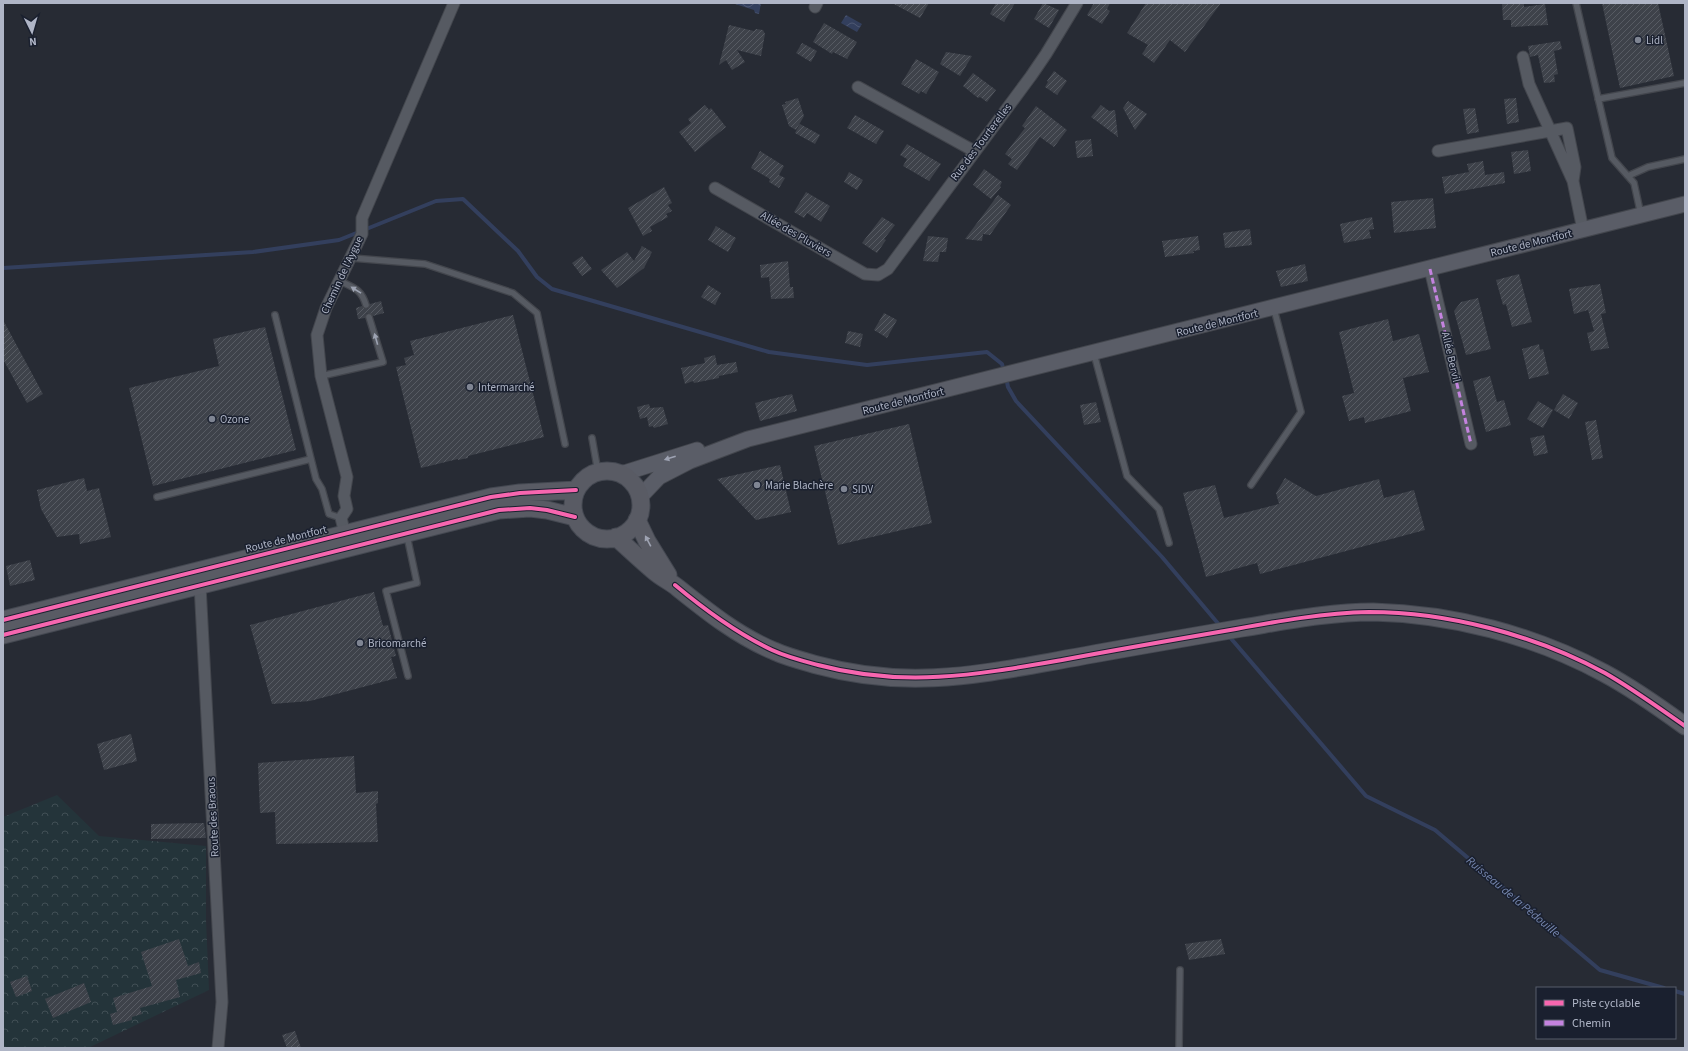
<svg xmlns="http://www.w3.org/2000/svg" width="1688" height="1051" font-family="'Source Sans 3',sans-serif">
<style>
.park{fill:url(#park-crowns)}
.water{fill:url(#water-waves)}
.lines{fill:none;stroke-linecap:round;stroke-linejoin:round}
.stream{stroke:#333f5d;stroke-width:4}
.building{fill:url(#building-hatch)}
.service-casing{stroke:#43464d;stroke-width:8}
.minor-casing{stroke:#43464d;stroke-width:13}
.secondary-casing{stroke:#43464d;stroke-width:17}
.primary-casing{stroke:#444851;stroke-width:19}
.service{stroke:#565a62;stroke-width:5.5}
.minor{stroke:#565a62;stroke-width:11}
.secondary{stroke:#5a5d67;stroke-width:15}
.primary{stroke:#595b64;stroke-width:17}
.quiet{stroke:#c483df;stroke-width:3;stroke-dasharray:6 3;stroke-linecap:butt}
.cycleway-casing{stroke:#1a202f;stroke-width:6}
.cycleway{stroke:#f766af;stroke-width:4}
.oneway{fill:#9da3b2}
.oneway2{fill:#9ea3b3}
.oneway3{fill:#9ea3b2}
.poi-dot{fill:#7f8593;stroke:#1a202f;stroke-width:1.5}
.labels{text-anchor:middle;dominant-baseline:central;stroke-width:3;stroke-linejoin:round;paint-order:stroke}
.poi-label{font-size:11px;fill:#afb5c6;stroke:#1a202f;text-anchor:start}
.street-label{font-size:11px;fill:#afb5c6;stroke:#1a202f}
.water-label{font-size:12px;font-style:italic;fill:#7687af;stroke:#1a202f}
</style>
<defs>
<pattern id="park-crowns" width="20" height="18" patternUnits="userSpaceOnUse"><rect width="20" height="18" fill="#24343a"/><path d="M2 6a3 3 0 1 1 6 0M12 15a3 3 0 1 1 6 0" fill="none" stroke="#414f55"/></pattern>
<pattern id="water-waves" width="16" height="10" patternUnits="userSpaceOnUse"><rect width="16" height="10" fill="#333f5d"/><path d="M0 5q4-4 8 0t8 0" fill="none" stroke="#4e5873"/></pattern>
<pattern id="building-hatch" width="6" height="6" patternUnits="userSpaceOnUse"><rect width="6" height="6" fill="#3e424a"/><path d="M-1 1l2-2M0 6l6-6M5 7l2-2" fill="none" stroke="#575b63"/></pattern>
</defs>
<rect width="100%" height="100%" fill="#272b34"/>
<path class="park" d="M57 795 99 836 206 846V920L209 990 88 1048H3V817Z"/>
<path class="water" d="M735 3H761L759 14 755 13 754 10 735 4Z
M846 15 862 24 857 32 841 23Z"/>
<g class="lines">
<path class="stream" d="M3 268 253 252 339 240 436 201 463 199 518 251 537 277 552 289 769 352 867 365 987 352 1002 364 1004 371
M1006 377 1008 387 1016 401 1162 557 1221 627
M1228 635 1366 796 1435 830 1600 970 1664 988
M1675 991 1685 994"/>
</g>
<path class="building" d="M892 3H929L920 18Z
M996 3H1015L1004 22 990 14Z
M1043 3 1059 10 1049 28 1034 19Z
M1094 3H1110L1107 9 1110 11 1102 24 1087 15Z
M1146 3H1221L1185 52 1170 40 1154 63 1142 54 1148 45 1127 33Z
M1502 3H1524V7L1545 4 1548 25 1511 27V20H1503Z
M1602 3H1658L1674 76 1620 88Z
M824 23 857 42 847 59 833 52 832 54 813 42Z
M729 25 754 31 756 29 763 30 765 34 761 56 737 50 745 62 732 70 726 60 719 65Z
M1560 41 1562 49 1554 51 1558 74 1554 75 1555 82 1544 83 1538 55 1530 57 1528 46Z
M802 43 817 51 811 62 796 53Z
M946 52 972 56 960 76 940 64Z
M916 59 939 72 926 94 921 91 919 94 901 84Z
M1054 71 1067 81 1057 95 1045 87 1048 82 1047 81Z
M973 73 996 90 987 102 980 97 978 98 963 86Z
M798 98 804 116 796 130 789 126 782 105 786 104 785 102Z
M1516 98 1519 122 1507 124 1504 99Z
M1128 101 1147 114 1135 130 1123 108Z
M705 105 709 110 711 108 726 127 695 152 679 132 691 123 688 119Z
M1101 105 1109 111 1115 110 1118 137 1091 117Z
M1036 106 1067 130 1054 147 1040 137 1017 170 1008 164 1012 159 1005 154 1025 128 1022 126Z
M1475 108 1479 132 1467 134 1463 109Z
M855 115 884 131 876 144 847 128Z
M800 124 820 135 815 144 795 133Z
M1091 139 1093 156 1077 158 1075 141Z
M907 144 941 164 929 181 903 166 907 159 900 155Z
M1528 150 1531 171 1514 174 1511 152Z
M760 151 784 166 779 175 785 178 779 188 769 182 770 179 751 168Z
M1483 161 1485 175 1504 172 1505 183 1445 194 1442 177 1469 172 1467 164Z
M984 169 1002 182 1000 186 1001 187 991 199 973 185Z
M849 172 863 180 857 190 844 182Z
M664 187 672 203 668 205 672 211 666 214 668 217 650 227 652 231 643 236 628 208Z
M806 192 830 206 821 222 807 213 804 218 794 212Z
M998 195 1011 205 990 235 983 234 982 241 965 239Z
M1433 198 1436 228 1394 233 1391 202Z
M882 217 895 225 884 239 886 240 877 253 862 243Z
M1372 217 1374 229 1369 230 1371 238 1344 243 1340 224Z
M716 226 736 238 728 252 708 240Z
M1250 229 1252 245 1225 248 1223 233Z
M928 236 948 238 946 252H940L938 262 923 261Z
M1198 236 1200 250 1193 251 1194 253 1165 257 1162 241Z
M642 246 652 252 644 268 617 288 601 270 627 252 634 261Z
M582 256 592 269 582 276 572 263Z
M788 261 790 287H793L794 298 771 299 769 277 761 278 760 265Z
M1305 264 1308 281 1281 287 1276 271Z
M1519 274 1532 322 1512 327 1506 304 1503 305 1496 280Z
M1600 284 1606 313 1601 314 1609 348 1591 351 1587 333 1594 331 1588 310 1574 314 1569 289Z
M708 285 721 293 715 305 701 297Z
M1478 298 1491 349 1466 355 1454 311 1461 302Z
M381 301 384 313 373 316 368 313 366 314 365 318 358 319 356 308 362 306 364 308 367 309 369 307 370 304Z
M884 313 897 320 887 338 874 330Z
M513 315 544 437 468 456V458L458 460V459L421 468 396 367 406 365 404 358 414 355 410 341Z
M1388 319 1393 341 1419 334 1429 372 1403 378 1411 411 1365 423 1364 417 1349 421 1342 396 1354 393 1339 332Z
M3 320 43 394 27 403 3 359Z
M265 327 296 450 153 486 129 388 219 366 213 339Z
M848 331 863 334 860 347 845 343Z
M1539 344 1540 350 1543 349 1549 374 1529 379 1522 349Z
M715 355 717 365 736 362 738 372 719 376V378L694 383 693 381 685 384 681 368 705 363 704 358Z
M1490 376 1497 402 1504 400 1511 425 1486 432 1473 381Z
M792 394 797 411 760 421 755 403Z
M1563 394 1578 403 1569 419 1554 410Z
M1538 401 1553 410 1543 428 1527 419Z
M1096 402 1101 422 1084 425 1080 405Z
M649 404 650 408 663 407 668 424 654 428 653 426 649 427 647 417 640 419 637 407Z
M1596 420 1603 458 1592 460 1585 422Z
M909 424 932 523 838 545 814 446Z
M1544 435 1548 453 1534 456 1530 438Z
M780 465 791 512 756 520 717 479Z
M84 478 87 491 99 488 111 537 80 544 79 534 57 537 41 509 37 490Z
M1285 478 1316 496 1379 479 1384 498 1414 490 1425 530 1260 574 1257 563 1206 577 1183 493 1215 485 1224 518 1279 504 1276 493Z
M30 560 35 580 10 586 6 566Z
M374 592 383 626 388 625 396 656 391 657 397 678 310 701 272 704 250 625Z
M131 734 137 761 104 770 97 744Z
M354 756 356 793 378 791V803L376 804 378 842 276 844 275 812 260 813 258 763Z
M204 823 206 838 151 839V824Z
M179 939 188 966 199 962 201 973 176 980 180 997 140 1008 142 1014 132 1017V1020L113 1025 110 1014 117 1012 113 998 152 986 141 952Z
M1221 939 1225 954 1189 960 1185 944Z
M27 976 32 991 16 997 10 982Z
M84 983 91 1002 53 1018 45 999Z
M295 1031 301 1048H287L282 1035Z"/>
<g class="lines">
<defs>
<path id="service" d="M1576 3 1612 158 1634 183 1641 215
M1598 99 1685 83
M1628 176 1648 167 1685 159
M352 258 425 264 513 293 537 313 565 444
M340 281C354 288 361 289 366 305
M275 315 316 479 322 489 329 514 341 518
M1094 354 1127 476 1159 509 1169 543
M321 376 383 362 369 317
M592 438 598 472
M1251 485 1301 412 1274 309
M157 497 311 459
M407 536 417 583 386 591 408 676
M1179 1048 1180 970"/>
<path id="minor" d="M815 7 817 3
M1523 57 1529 84 1573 181 1583 230
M858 87 974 151
M1438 151 1567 128 1575 167 1573 181
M715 188 865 274 878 275 888 269 1031 76 1046 54 1077 3
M1430 269 1471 444
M345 534 341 518 347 509 344 496 347 477 321 376 317 335 326 308 362 234V218L454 3
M200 585 222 1002 218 1048"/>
<path id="secondary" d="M621 474 697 450
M640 497 659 477 690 461 748 439 1685 204"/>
<path id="primary" d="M573 505a34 34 0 1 1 68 0a34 34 0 1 1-68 0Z
M637 520 647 541 668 575
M616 537C629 549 642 561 655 572 662 578 671 582 678 588 708 612 738 636 774 651 787 657 803 661 817 665 901 688 967 677 1050 662 1114 650 1178 639 1242 628 1285 621 1329 612 1373 612 1453 614 1533 635 1604 673 1632 688 1659 707 1685 726
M3 620 491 497 520 493 576 490
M3 635 499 510 530 508 547 510 575 517"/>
</defs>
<use href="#service" class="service-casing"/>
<use href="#minor" class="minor-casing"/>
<use href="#secondary" class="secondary-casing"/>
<use href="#primary" class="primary-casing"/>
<use href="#service" class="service"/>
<use href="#minor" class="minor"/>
<use href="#secondary" class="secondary"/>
<use href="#primary" class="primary"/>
<path class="quiet" d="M1430 269 1471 444"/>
<defs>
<path id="cycleway" d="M675 585C705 610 736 633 772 650 787 657 803 661 818 665 904 688 976 675 1062 660 1120 649 1178 639 1236 629 1279 621 1324 613 1369 612 1448 612 1535 635 1605 673 1633 689 1659 708 1685 726
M3 620 491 497 520 493 576 490
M3 635 499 510 530 508 547 510 575 517"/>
</defs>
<use href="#cycleway" class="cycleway-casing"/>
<use href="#cycleway" class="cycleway"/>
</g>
<defs><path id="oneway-solid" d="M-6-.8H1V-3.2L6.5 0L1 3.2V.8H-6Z"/></defs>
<g class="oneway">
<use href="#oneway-solid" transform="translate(356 290) rotate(-148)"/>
<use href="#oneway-solid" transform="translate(376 339) rotate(-106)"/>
</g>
<use class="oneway2" href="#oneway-solid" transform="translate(670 458) rotate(162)"/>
<use class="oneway3" href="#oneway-solid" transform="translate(648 541) rotate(-118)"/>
<g class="poi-dot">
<circle cx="1638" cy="40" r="4"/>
<circle cx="470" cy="387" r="4"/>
<circle cx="212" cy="419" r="4"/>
<circle cx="757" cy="485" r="4"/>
<circle cx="844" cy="489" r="4"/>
<circle cx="360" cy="643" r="4"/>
</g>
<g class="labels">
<g class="poi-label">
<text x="1646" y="40">Lidl</text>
<text x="478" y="387">Intermarché</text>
<text x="220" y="419">Ozone</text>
<text x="765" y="485">Marie Blachère</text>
<text x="852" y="489">SIDV</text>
<text x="368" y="643">Bricomarché</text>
</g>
<g class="street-label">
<text transform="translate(981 142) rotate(-53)">Rue des Tourterelles</text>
<text transform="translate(796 234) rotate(30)">Allée des Pluviers</text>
<text transform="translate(1531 243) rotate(-14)">Route de Montfort</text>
<text transform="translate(342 275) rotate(-65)">Chemin de l'Aygue</text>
<text transform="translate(1217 323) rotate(-14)">Route de Montfort</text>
<text transform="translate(1451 357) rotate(77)">Allée Bervil</text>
<text transform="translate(903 401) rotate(-14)">Route de Montfort</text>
<text transform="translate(286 539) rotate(-14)">Route de Montfort</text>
<text transform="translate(213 817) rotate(-93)">Route des Braous</text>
</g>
<g class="water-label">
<text transform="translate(1513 897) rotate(40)">Ruisseau de la Pédouille</text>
</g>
</g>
<rect width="1688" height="1051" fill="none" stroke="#afb5c6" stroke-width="8"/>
<rect x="1536" y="987" width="140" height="52" fill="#1a202f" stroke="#565c6b"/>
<rect x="1544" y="1000" width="20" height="6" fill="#f766af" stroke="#565c6b"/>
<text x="1572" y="1007" font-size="12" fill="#afb5c6">Piste cyclable</text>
<rect x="1544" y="1020" width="20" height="6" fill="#c483df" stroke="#565c6b"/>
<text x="1572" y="1027" font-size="12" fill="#afb5c6">Chemin</text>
<g transform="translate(32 32) rotate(175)" stroke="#1a202f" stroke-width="3" paint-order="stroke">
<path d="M0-3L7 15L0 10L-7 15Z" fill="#afb5c6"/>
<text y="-6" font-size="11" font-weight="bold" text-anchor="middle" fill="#afb5c6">N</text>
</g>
</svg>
